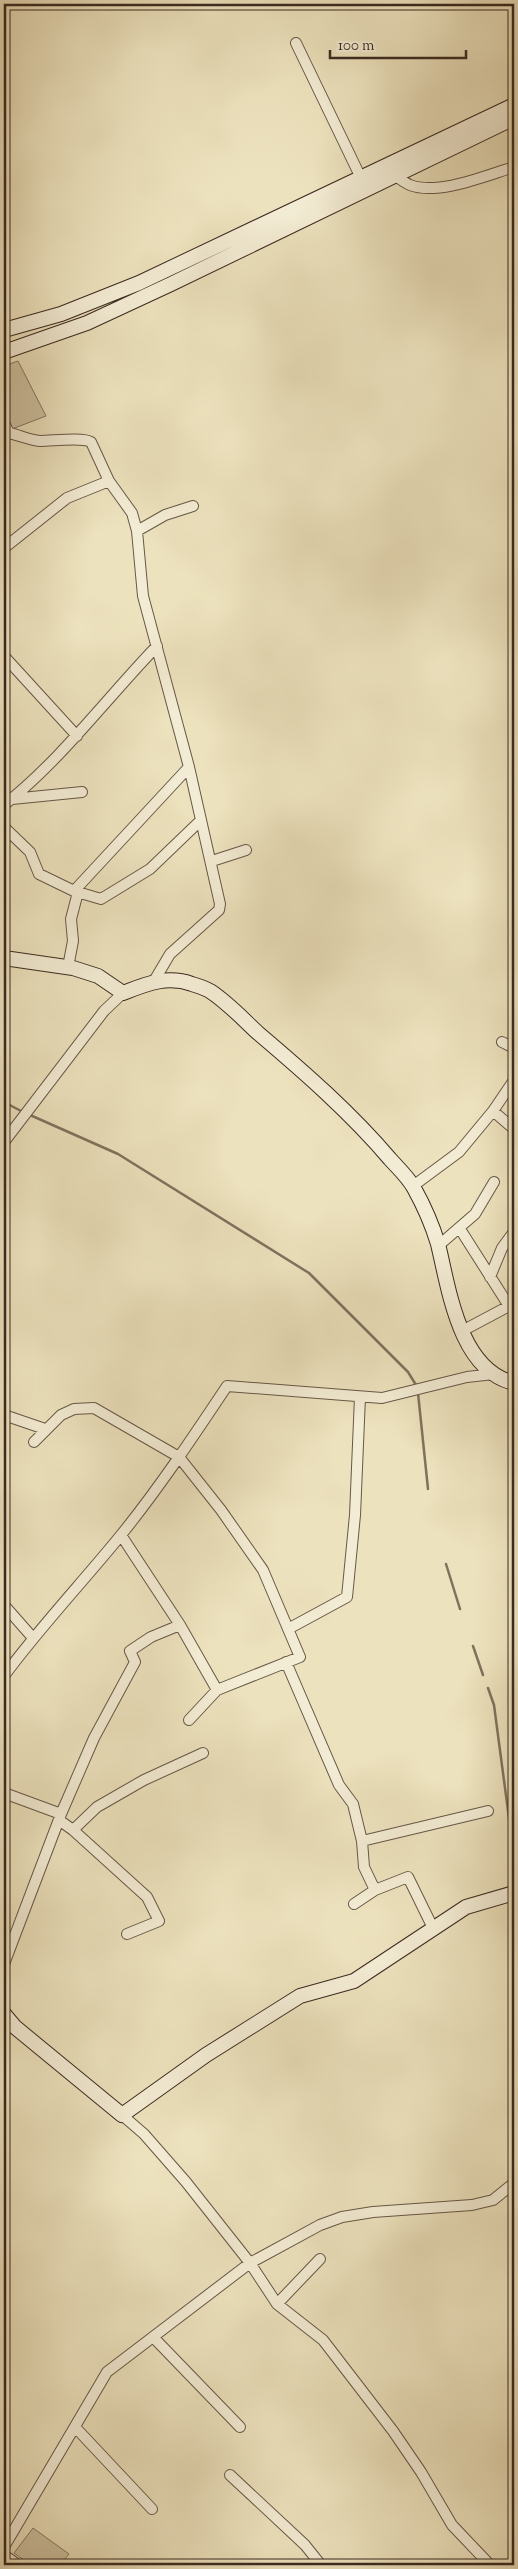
<svg xmlns="http://www.w3.org/2000/svg" width="518" height="2569" font-family="'Sorts Mill Goudy',serif">
<style>
.green{fill:#cec3a2;stroke:#847661}
.lines{fill:none;stroke-linecap:round;stroke-linejoin:round}
.stream{stroke:#81725e;stroke-width:2.5}
.street-casing{stroke:#675747;stroke-width:12}
.secondary-casing{stroke:#3b2920;stroke-width:16}
.street{stroke:#f3ecd4;stroke-width:10}
.secondary{stroke:#f3ecd4;stroke-width:14}
</style>
<rect width="100%" height="100%" fill="#ece2bd"/>
<filter id="stains"><feTurbulence type="fractalNoise" baseFrequency=".004" numOctaves="4"/><feColorMatrix values="0 0 0 0 .2 0 0 0 0 .09 0 0 0 0 .02 0 0 0 .5 -.17"/></filter>
<radialGradient id="worn" r=".72"><stop offset=".6" stop-color="#630" stop-opacity="0"/><stop offset="1" stop-color="#630" stop-opacity=".3"/></radialGradient>
<path class="green" d="M18 361 46 416 12 429 4 412V366Z
M33 2528 69 2554 60 2565H31L14 2553Z"/>
<g class="lines">
<path class="stream" d="M4 1102 21 1111
M30 1115 118 1154 309 1273 408 1372 416 1385
M418 1393 428 1489
M446 1564 460 1609
M473 1646 483 1675
M488 1688 494 1705 514 1856"/>
<defs>
<path id="street" d="M296 43 361 178
M394 175C399 178 405 183 410 185 438 196 487 175 514 167
M4 423 9 433C19 435 29 440 40 441 53 441 82 437 91 442L109 481 132 513 137 531 143 596 189 767 220 904 219 910 170 954 154 981
M137 531 165 515 193 506
M4 548 67 498 109 481
M4 656 77 736
M12 799 82 792
M4 805C62 759 106 699 157 646
M4 827 30 852 39 874 74 891 101 899 150 869 200 821
M212 861 246 850
M74 891 189 767
M68 967 73 941 71 919 78 892
M502 1042 514 1048
M493 1111 514 1129
M4 1142 104 1011 123 993
M413 1186 459 1152 493 1111 514 1080
M460 1229 509 1306 514 1308
M438 1246 475 1214 494 1182
M490 1277 502 1248 513 1233
M462 1331 509 1306
M4 1415 45 1429
M34 1442 61 1415 74 1409 94 1408 179 1457 221 1510 263 1570 300 1657 217 1690 189 1720
M121 1535 180 1625 217 1690
M4 1605 33 1638
M288 1629 347 1597 355 1515 360 1397
M286 1662 339 1785 353 1804 362 1841 364 1867 375 1890
M4 1676C40 1627 82 1583 121 1535 159 1488 193 1437 227 1386L382 1398 467 1377 494 1374
M4 1793 61 1814
M59 1820 73 1830 147 1897 159 1921 127 1934
M73 1830 97 1807 144 1780 203 1753
M362 1841 488 1811
M354 1904 375 1890 408 1877 434 1930
M4 1964 61 1814 94 1738 135 1662 130 1651 151 1637 180 1625
M122 2115 144 2134 186 2182 250 2263 277 2304 323 2340 393 2431 421 2472 452 2525 490 2565
M277 2304 320 2259
M153 2337 240 2427
M75 2427 152 2509
M230 2475 305 2545 321 2565
M4 2547 107 2372 250 2263 320 2225 342 2217 373 2212 472 2205 493 2200 514 2183
M4 2555 18 2565"/>
<path id="secondary" d="M4 330 61 314 139 283 514 105
M4 352 87 323 171 284 514 118
M4 958 73 968 98 976 123 993C146 984 167 975 192 984 198 986 205 988 210 991 227 1002 243 1019 258 1033 304 1072 351 1113 390 1159 398 1168 408 1177 414 1188 424 1206 432 1224 438 1244 449 1289 459 1370 514 1383
M4 2014 15 2027 122 2115 206 2055 300 1996 354 1981 466 1907 514 1893"/>
</defs>
<use href="#street" class="street-casing"/>
<use href="#secondary" class="secondary-casing"/>
<use href="#street" class="street"/>
<use href="#secondary" class="secondary"/>
</g>
<rect width="518" height="2569" fill="none" stroke="#ece2bd" stroke-width="20"/>
<rect x="5" y="5" width="508" height="2559" fill="none" stroke="#3b2920" stroke-width="2.5"/>
<rect x="10" y="10" width="498" height="2549" fill="none" stroke="#3b2920"/>
<path d="M330 50v8h136v-8" fill="none" stroke="#3b2920" stroke-width="2.5"/>
<text x="338" y="50" font-size="15" fill="#3b2920" stroke="#f3ecd4" stroke-width="4" paint-order="stroke">100 m</text>
<rect width="100%" height="100%" filter="url(#stains)"/>
<rect width="100%" height="100%" fill="url(#worn)"/>
</svg>
